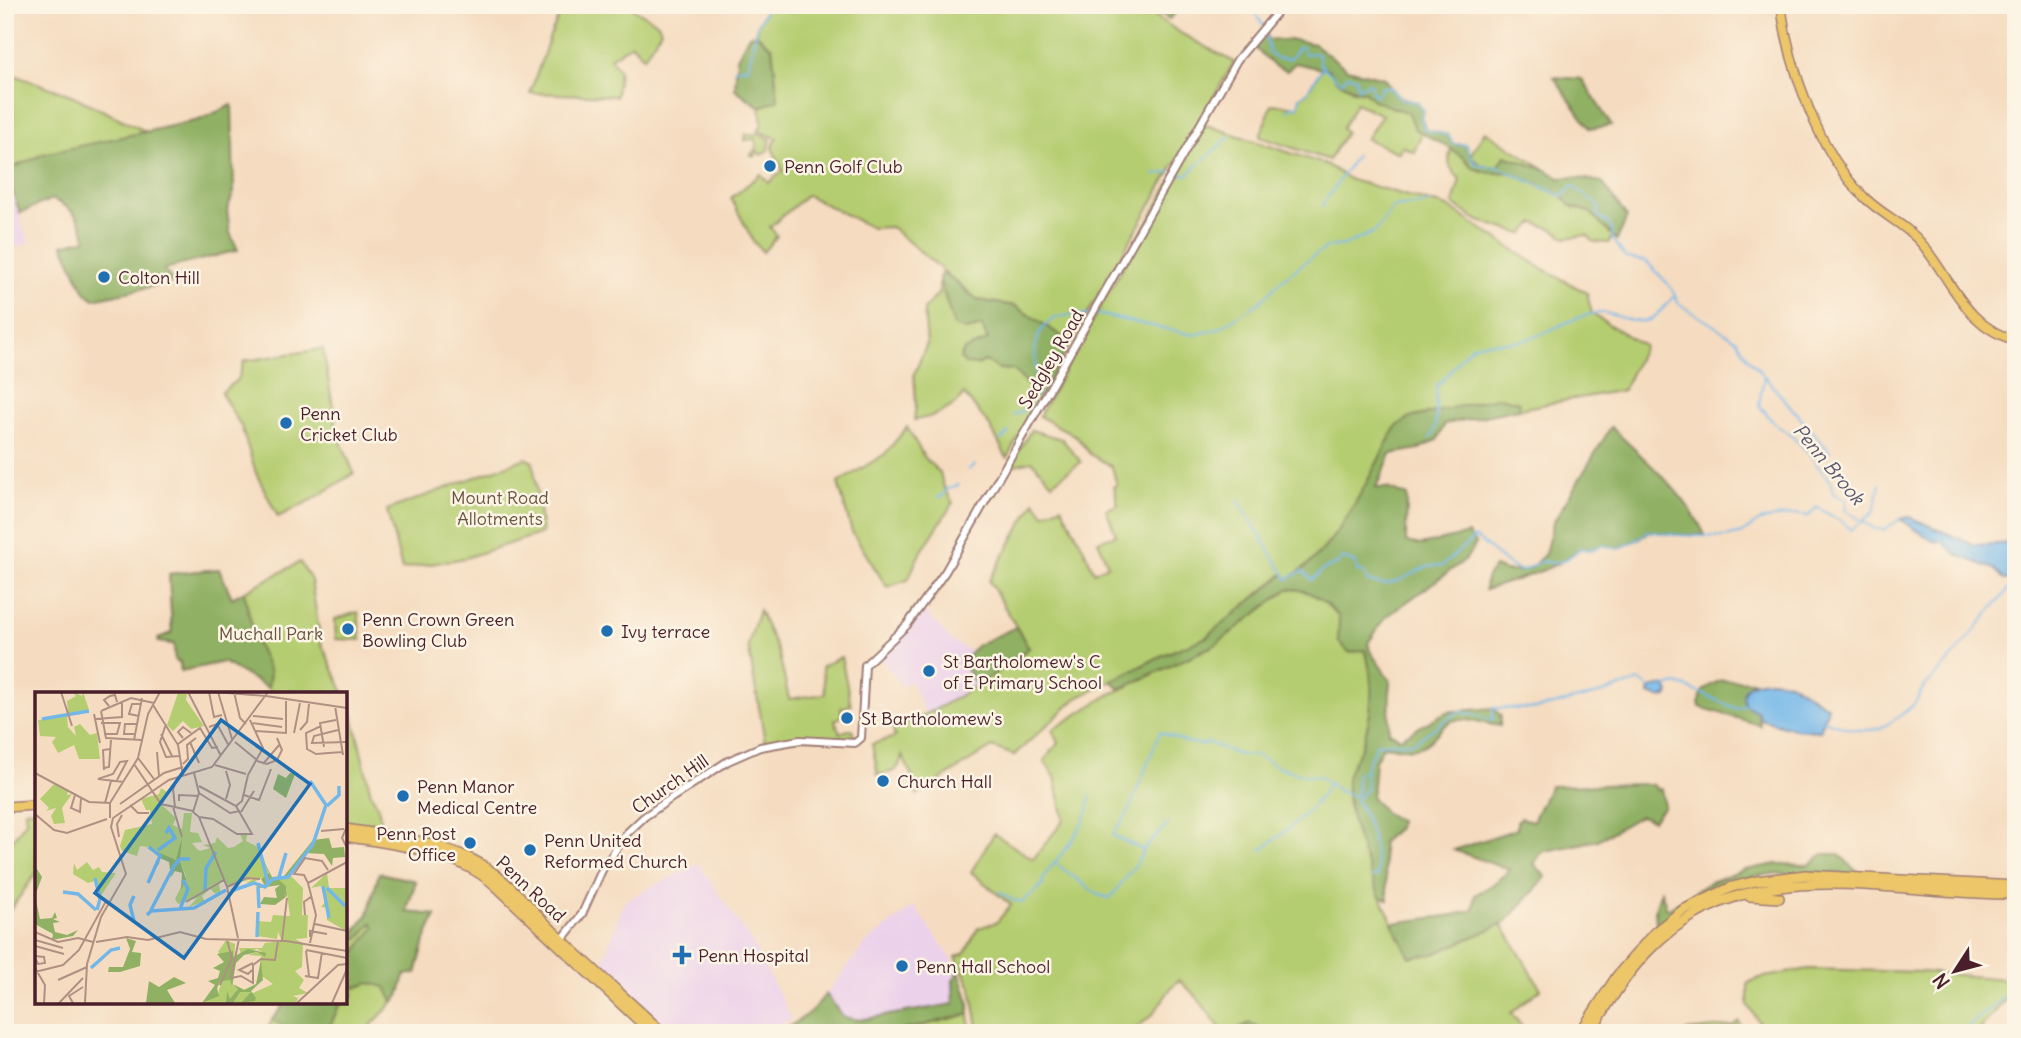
<svg xmlns="http://www.w3.org/2000/svg" width="2021" height="1038" font-family="Delius,sans-serif">
<style>
.built{fill:#ecd1ea}
.green{fill:#b5cd71;stroke:#80764e;stroke-width:2}
.forest{fill:#90b063;stroke:#6d6847;stroke-width:2}
.water{fill:#73b7e9;stroke:#5e6b8a;stroke-width:2}
.lines{fill:none;stroke-linecap:round;stroke-linejoin:round}
.stream{stroke:#73b7e9;stroke-width:2}
.tertiary-casing{stroke:#a07e76;stroke-width:10}
.primary-casing{stroke:#a07e76;stroke-width:11}
.trunk-casing{stroke:#a07e76;stroke-width:12}
.tertiary{stroke:#fff;stroke-width:6}
.primary{stroke:#ecc669;stroke-width:8}
.trunk{stroke:#ecc669;stroke-width:9}
.poi-dot{fill:#1f6fb2;stroke:#fcf5e5;stroke-width:2.5}
.labels{text-anchor:middle;dominant-baseline:central;stroke-width:5;stroke-linejoin:round;paint-order:stroke}
.poi-label{font-size:18px;fill:#4a1f2b;stroke:#fcf5e5;text-anchor:start}
.street-label{font-size:18px;fill:#4a1f2b;stroke:#fcf5e5}
.park-label{font-size:18px;fill:#6a5340;stroke:#fcf5e5}
.water-label{font-size:19px;font-style:italic;fill:#58546e;stroke:#fcf5e5}
.inset-river{fill:none;stroke:#73b7e9;stroke-width:3.5}
.inset-road{fill:none;stroke:#b19084;stroke-width:2}
.view{fill:#1f6fb2;fill-opacity:0.15;stroke:#1f6fb2;stroke-width:3.5}
.inset-edge{fill:none;stroke:#4a1f2b;stroke-width:3.5}
</style>
<rect width="100%" height="100%" fill="#fcf5e5"/>
<filter id="ink" filterUnits="userSpaceOnUse"><feTurbulence type="fractalNoise" baseFrequency=".0143" numOctaves="2"/><feDisplacementMap in="SourceGraphic" scale="14" xChannelSelector="R" yChannelSelector="G"/><feConvolveMatrix kernelMatrix="1 2 1 2 8 2 1 2 1" color-interpolation-filters="sRGB"/></filter>
<filter id="wash" filterUnits="userSpaceOnUse"><feTurbulence type="fractalNoise" baseFrequency=".00686" numOctaves="4" result="noise"/><feDisplacementMap in="SourceGraphic" scale="28" xChannelSelector="R" yChannelSelector="G"/><feGaussianBlur stdDeviation="1.57" result="paint"/><feColorMatrix in="noise" values="0 0 0 0 0 0 0 0 0 0 0 0 0 0 0 0 0 1.4 0 .05"/><feComposite in="paint" operator="in"/></filter>
<g filter="url(#wash)">
<rect width="100%" height="100%" fill="#f5dcc0"/>
<path class="built" d="M5 174 29 243 5 251Z
M924 610 951 640 971 652 962 662 976 685 926 716 911 681 902 687 880 656 912 626Z
M699 864 751 941 792 1019 775 1026 706 1033H670L601 968 624 902 651 887Z
M914 906 954 962 963 980 969 1002 859 1020 843 1017 826 994 865 944Z"/>
<path class="green" d="M564 5H627L658 23 661 30 644 57 632 44 610 58 619 70 616 96 530 93 550 36Z
M768 5H780L793 13 799 5H1139L1182 34 1234 62 1071 342 1015 306 978 300 891 227 872 228 807 195 770 227 777 236 763 252 753 241 731 198 761 174 768 183 783 171 772 148 777 138 758 131 762 124 760 107 778 99 772 47 756 34 757 26Z
M1323 67 1330 70 1335 79 1353 90 1365 92 1395 109 1409 112 1415 129 1422 133 1414 152 1402 146 1399 153 1366 139 1382 115 1356 103 1342 129 1346 132 1329 160 1260 137 1272 104 1298 107 1300 97 1307 92Z
M5 72 71 95 147 132 44 154 5 171Z
M1203 124 1327 165 1351 180 1448 207 1543 269 1587 293 1592 314 1644 346 1623 390 1519 409 1429 420 1395 428C1368 479 1339 551 1287 579L1283 574 1205 638 1163 655 1077 698 1014 755 992 747 917 795 913 778 902 755C899 772 894 772 878 775L872 744 895 737 893 729C942 710 987 680 1029 648L989 581 1035 501 1044 514 1061 506 1083 547 1094 572 1108 565 1098 541 1116 535 1106 509 1118 505 1114 486 1117 485 1112 467 1090 454 1076 436 1039 416Z
M1485 131 1546 170 1505 156 1498 167C1485 166 1477 167 1471 154Z
M746 134H759L771 139 768 150 761 155 757 151 755 157 751 155 757 147 755 139 745 140Z
M1451 149 1464 158 1473 168 1490 173 1509 172 1562 196 1570 206 1590 212 1613 236 1608 243 1594 242 1587 235 1566 238 1553 229 1534 223 1523 234 1479 221 1453 204 1460 179C1449 169 1447 163 1451 149Z
M939 278 966 330 983 326 988 341 964 350 977 365 985 361 999 369 1014 370 1039 398 1007 458 990 426 964 394C955 409 931 418 914 420L916 405 914 374 927 344 924 309 939 293Z
M323 349 338 435 354 473 312 500 278 517 256 473 241 426 221 393 238 379 244 361Z
M907 427 924 457 940 473 943 485 953 503 918 557 908 580 887 587 852 532 838 483 885 454Z
M1031 430 1062 439 1081 462 1052 483 1032 461 1010 466Z
M526 458 533 462 542 533 465 558 402 569 387 510Z
M300 562 311 580 321 643 344 693H271L268 688 223 662 181 671 180 662 175 661 174 644 158 642 159 638 172 633 169 574 219 569 232 598Z
M1288 589C1309 588 1324 600 1338 615 1347 625 1358 637 1364 649 1380 676 1371 720 1361 748 1353 768 1343 780 1348 804 1350 814 1355 824 1358 834 1372 877 1388 917 1410 957L1434 954 1502 924 1541 989 1511 1013 1527 1033H1270L1250 1023 1229 1033H1224L1196 996 1179 980 1171 988 1153 1014 1131 1033H979L971 987 956 957 965 953 978 928 997 922 1011 905 971 872 994 834 1033 859 1064 820 1055 777 1044 761 1059 742 1052 730 1107 696 1215 645Z
M759 610 779 654 789 699 825 694 822 666 841 657 851 705 841 708V717L835 720 840 733 852 729 855 738C824 740 795 733 765 742L748 645Z
M358 612 361 640 336 639 335 619Z
M345 695 351 707 371 794C377 803 380 810 380 821L362 825 345 823Z
M37 809V872L5 917V851L26 821 25 810Z
M379 873 416 881 406 912 436 915 426 937 416 973 405 975 399 996 364 1033H266L272 1020 287 1001H345V944L368 914Z
M1808 969 1923 972 2016 980V987L1977 1033H1766L1748 1005V983L1760 978Z
M969 1014 971 1033H892Z
M1739 1022 1745 1033H1685L1687 1031 1733 1026Z"/>
<path class="forest" d="M1149 5H1185L1169 19Z
M1266 33 1268 40H1295L1314 44 1347 69 1384 78C1393 92 1400 100 1417 102L1424 111 1421 118 1426 130 1448 135 1453 144 1466 145C1475 164 1477 166 1498 167L1505 156 1546 170 1560 178 1574 177 1602 182 1627 217 1617 240 1590 212 1570 206 1562 196 1509 172 1490 173 1473 168 1464 158 1451 149 1415 129 1409 113 1374 101 1365 92C1354 90 1346 86 1337 80 1332 76 1331 70 1324 67L1322 69 1295 63 1287 71 1274 66 1255 48Z
M756 34 772 47 778 100 760 107 735 89 737 58 749 35Z
M1554 77 1582 79 1611 125 1590 129Z
M232 105 234 192 227 210 230 233 238 250 164 269 173 282 94 299 85 292 63 245 86 239C80 216 73 209 52 199L20 213 5 171 44 154 199 120Z
M942 272 978 300 1015 306 1071 342 1042 395 1039 398 1014 370 999 369 985 361 977 365 965 364 960 358 964 350 988 340 982 326 966 330 954 326 939 278Z
M1500 397 1519 402V409L1445 424 1437 440 1419 449 1391 454 1376 488H1387L1407 496 1406 542 1421 545 1468 534 1476 544 1465 560 1386 617 1368 643 1370 651 1390 680 1389 732 1400 738 1446 712 1493 708 1501 716 1500 726C1487 724 1469 718 1456 720 1442 722 1437 737 1426 744 1414 752 1396 747 1383 746L1375 761 1372 797 1384 812 1399 821 1398 828 1382 842 1388 900 1380 897C1367 866 1345 812 1347 779 1348 769 1356 759 1360 750 1373 718 1375 682 1365 650L1350 653 1338 641 1339 617C1325 602 1311 588 1288 589L1215 645 1120 689 1111 681 1163 655 1205 638 1284 574 1288 579C1337 552 1369 477 1395 428L1409 418Z
M1611 427C1645 460 1685 492 1705 535H1678L1649 531C1640 541 1630 542 1619 549L1603 545 1590 550 1580 548C1559 569 1514 580 1485 590L1486 578 1494 567 1505 571H1522L1532 567 1545 554 1553 523Z
M219 569 232 598 244 592 255 640 270 672 268 688 223 662 181 671 180 662 175 661 174 644 158 642 159 638 172 633 169 574Z
M1016 627 1029 648 992 676 976 685 962 662 977 645Z
M1722 680 1754 681C1745 688 1741 694 1746 705L1758 712 1760 725 1700 707C1696 692 1709 685 1722 680Z
M1653 784 1657 790 1661 789 1664 806 1653 820 1640 816 1598 840 1542 852 1534 864 1546 877 1510 918 1502 924 1434 954 1410 957 1392 923 1454 915 1473 910 1475 895 1492 885 1510 870 1454 850 1517 829V821L1521 818 1533 821 1550 786Z
M1824 854H1839L1856 871 1850 874C1802 872 1756 869 1712 890 1692 899 1675 913 1656 923L1655 909 1661 891 1667 909 1710 882 1744 870 1777 864 1808 865Z
M379 873 416 881 406 912 436 915 426 937 416 973 405 975 399 996 393 1002 386 987 369 983 355 988C340 963 359 947 375 927L372 923 358 939 353 935 368 914Z
M959 971 969 1002V1014L892 1033H786V1029L811 1012 826 994 843 1017 859 1020 954 1004 953 980Z
M345 981 352 990 353 995 339 1006 330 1026 345 1033H297L272 1020 287 1001H345Z
M1250 1023 1270 1033H1229Z"/>
<path class="water" d="M1909 517 1974 545 2016 543V579L2005 580 1994 569 1957 555 1943 542 1933 541 1900 519Z
M1775 680 1793 684 1828 707 1820 731 1794 729 1760 719 1758 712 1745 705C1737 683 1758 680 1775 680Z
M1659 686 1666 687 1669 693 1667 697 1660 698 1649 694 1650 688Z"/>
<g class="lines">
<path class="stream" d="M1229 5H1231
M1250 5 1263 25
M1265 30 1269 52 1275 58 1290 59 1299 47 1303 48 1305 54 1316 53 1319 57 1320 64C1328 70 1333 78 1342 82L1347 75 1356 78 1358 88 1370 83 1373 95 1377 94 1381 87H1389L1403 100 1417 102 1424 111 1421 118 1425 130 1448 135 1453 144 1466 145 1475 163 1482 166 1498 167 1562 196 1573 186 1599 206 1598 216C1607 222 1615 226 1612 238L1626 258 1646 261 1670 286 1679 304 1737 340 1748 358 1764 376 1759 405 1775 424 1792 436 1802 446 1831 483 1833 493 1846 500 1845 510 1875 529 1884 530 1900 519
M734 70 742 67 748 68 757 26 768 5
M1288 111 1292 106 1298 107 1300 97 1307 92 1323 67
M1176 173 1187 175 1230 136
M1154 175 1170 172
M1322 206 1356 155
M1096 314 1194 335 1218 329 1260 302 1282 280 1313 256 1329 247 1345 245 1376 231 1393 207 1430 203
M1764 376 1830 452
M1013 415 1025 410 1039 390C1035 367 1028 330 1056 318 1065 314 1081 315 1090 315
M1430 439C1441 421 1433 404 1437 385 1451 375 1461 352 1473 346 1484 340 1508 344 1521 341 1548 335 1577 312 1603 313 1617 314 1631 324 1646 321 1657 319 1665 304 1674 297
M1001 440 1009 432
M968 470 975 465
M938 497 943 496 947 489 959 485
M1238 500 1287 579 1303 571 1312 580 1324 569 1338 564 1342 558 1356 563 1357 572 1364 573 1367 581C1399 594 1418 561 1442 566L1475 537 1510 566 1522 571 1542 561C1558 566 1568 560 1580 548L1590 550 1603 545 1619 549C1630 542 1640 541 1648 531L1678 535 1725 537 1742 533 1758 522 1766 519 1796 514 1809 516 1817 507C1829 515 1841 519 1851 530L1874 512 1880 484
M1666 687 1677 684 1686 687 1737 709 1745 705
M1824 720C1840 726 1864 735 1882 727 1891 723 1905 712 1913 705 1918 700 1919 692 1924 687 1959 654 1984 616 2016 581
M1169 823 1143 850 1112 835 1128 813 1160 732 1186 742 1203 745 1207 742 1240 755 1258 756 1276 766 1303 775 1320 777 1338 790 1351 796 1357 795V774L1364 771
M1261 850C1286 831 1314 811 1329 783
M1055 863 1098 895 1110 898 1136 864 1143 851
M1372 877 1378 876C1377 855 1369 816 1356 801L1367 788 1365 771 1376 744 1414 742 1459 711 1493 720V708L1536 709 1599 694 1640 681 1650 688
M1000 892 1012 900 1023 902 1042 885 1045 875C1062 852 1089 826 1090 796
M1959 1033 1999 1002 2016 984"/>
</g>
</g>
<g filter="url(#ink)">
<g class="lines">
<defs>
<path id="tertiary" d="M561 941 582 914 602 870 627 833 644 817 673 797 728 761 760 747 800 740 855 743 861 738 865 665 907 625 945 572 1237 60 1283 5"/>
<path id="primary" d="M1781 5C1789 68 1819 153 1864 197 1882 215 1907 225 1922 244 1951 279 1967 329 2016 340"/>
<path id="trunk" d="M5 807 37 805
M345 829C387 835 430 840 469 858 504 874 530 909 557 935 592 969 628 1000 663 1033
M345 836C396 845 454 849 495 885L652 1033
M1749 896 1779 898
M1580 1033 1617 976 1655 932 1683 910 1732 887 1756 881 1805 875 2016 886
M1590 1033C1608 1004 1625 975 1649 950 1749 847 1890 896 2016 894"/>
</defs>
<use href="#tertiary" class="tertiary-casing"/>
<use href="#primary" class="primary-casing"/>
<use href="#trunk" class="trunk-casing"/>
<use href="#tertiary" class="tertiary"/>
<use href="#primary" class="primary"/>
<use href="#trunk" class="trunk"/>
</g>
</g>
<g class="poi-dot">
<circle cx="770" cy="166" r="7"/>
<circle cx="104" cy="277" r="7"/>
<circle cx="286" cy="423" r="7"/>
<circle cx="348" cy="629" r="7"/>
<circle cx="607" cy="631" r="7"/>
<circle cx="929" cy="671" r="7"/>
<circle cx="847" cy="718" r="7"/>
<circle cx="883" cy="781" r="7"/>
<circle cx="403" cy="796" r="7"/>
<circle cx="470" cy="843" r="7"/>
<circle cx="530" cy="850" r="7"/>
<path d="M678.5 944.5h7v7h7v7h-7v7h-7v-7h-7v-7h7z"/>
<circle cx="902" cy="966" r="7"/>
</g>
<g class="labels">
<g class="poi-label">
<text x="784" y="166">Penn Golf Club</text>
<text x="118" y="277">Colton Hill</text>
<text x="300" y="413">Penn<tspan x="300" dy="21">Cricket Club</tspan></text>
<text x="362" y="619">Penn Crown Green<tspan x="362" dy="21">Bowling Club</tspan></text>
<text x="621" y="631">Ivy terrace</text>
<text x="943" y="661">St Bartholomew's C<tspan x="943" dy="21">of E Primary School</tspan></text>
<text x="861" y="718">St Bartholomew's</text>
<text x="897" y="781">Church Hall</text>
<text x="417" y="786">Penn Manor<tspan x="417" dy="21">Medical Centre</tspan></text>
<text x="456" y="833" text-anchor="end">Penn Post<tspan x="456" dy="21">Office</tspan></text>
<text x="544" y="840">Penn United<tspan x="544" dy="21">Reformed Church</tspan></text>
<text x="698" y="955">Penn Hospital</text>
<text x="916" y="966">Penn Hall School</text>
</g>
<g class="street-label">
<text transform="translate(1051 359) rotate(-60)">Sedgley Road</text>
<text transform="translate(670 784) rotate(-35)">Church Hill</text>
<text transform="translate(531 889) rotate(43)">Penn Road</text>
</g>
<g class="park-label">
<text x="500" y="497">Mount Road<tspan x="500" dy="21">Allotments</tspan></text>
<text x="271" y="633">Muchall Park</text>
</g>
<g class="water-label">
<text transform="translate(1829 464) rotate(50)">Penn Brook</text>
</g>
</g>
<g transform="translate(35 692)">
<rect width="312" height="312" fill="#f5dcc0"/>
<path d="M38 0 47 4 48 0 54 18 33 22 32 9 41 4ZM143 1 152 2 151 8 169 34 156 37 148 29 138 39 132 33ZM32 24 33 35 41 44 39 35 45 32 55 43 62 41 65 67H44L39 53 23 61 17 50 21 45 5 44 3 28ZM20 91 33 99 32 103 37 102 27 116 30 131 19 132 16 124 21 116 11 119 14 116 5 107ZM126 96 132 100 127 113 141 126 138 133 147 137 149 121H157L155 140 163 141 167 150 157 151 162 157 165 159 175 156 168 153 180 151 182 145 193 156 199 155 208 149 205 142 212 143 211 149 225 156 234 182 215 192 211 191 220 186 192 194 190 188 184 192 186 202 175 206 181 202 175 197 167 204 171 212 164 214 167 210 154 215 162 206 143 212 140 207 151 185 145 169 146 146 144 166 138 169 114 155 105 154 102 164 87 159 85 154 90 138 117 132 115 118H111L106 107 124 102ZM52 170 58 178 64 175 67 180 81 181 65 205 60 189 53 191 38 182 39 171 42 178ZM292 181 294 196H311V239L292 228V216L286 215 290 210 286 194 276 196ZM255 183 268 196 267 223H273L272 246 260 247 268 251 267 275 260 279 269 288 264 296 273 301 258 304 263 306 261 311H169L183 302 192 269 183 260 191 248 200 252 198 293 218 301 238 292 224 282 226 264 213 263 222 260 230 265 227 260 222 257 206 262 204 256H227L230 251 247 249 243 240 242 247 222 244 221 233 222 229 236 230 238 223 255 224 251 194 243 188Z" fill="#b5cd71"/>
<path d="M255 81 260 82 251 106 238 97 243 82 251 86ZM147 145 145 169 151 187 146 198 147 181 140 179 136 185 134 170 125 166 124 172 120 176 124 164 111 155 141 168ZM294 146 297 156 309 155 310 165 298 166 297 174 289 162 270 161 254 185 243 187 251 194 252 205 249 202 251 205 240 213 225 212 229 205 242 206 240 197 245 193 224 196 219 192 230 194 226 187 234 181 224 160 237 185 249 184 278 148ZM0 174 7 185 0 204 5 227 17 226 20 220 22 226 18 227 25 230 18 231 20 240 32 243 43 238 38 244 17 248 18 242 0 232ZM91 246 101 249 97 260 106 261 105 274 85 280H73L74 275H88L95 257ZM213 257 231 261 230 265 222 260 209 263 201 271 197 294 195 288 186 289 182 296 184 304 167 311 180 293 173 289 183 286 185 279 178 276 189 270 182 262 198 259V265ZM226 268 228 288 216 299 221 306 220 309 206 311 216 300H205L198 311H191L192 299 195 307 203 297 198 292 209 298 221 292ZM139 285 151 291 132 298 140 311H111L114 289 124 295Z" fill="#90b063"/>
<path class="inset-river" d="M7 27 54 19M292 114 304 103V94M223 151 233 191M123 158 140 146 134 136 131 141M244 185 251 161M60 186 65 207 62 218M113 191 125 164 114 155M288 194 294 226M223 195 224 216M292 196 310 214M170 198 171 176 181 160M196 199 219 191 230 195 238 187 253 185 278 152 291 113 275 89M28 200 43 202 61 218M99 204 95 213 99 229M145 217 153 197 148 188M116 218 139 174 145 167H155M112 223 116 219 159 216 191 198M222 245 223 220M56 276 76 258 85 256"/>
<path class="inset-road" d="M26 0 37 34M153 0 186 64M174 0 179 25 187 23M179 0 231 4M183 0 197 47M199 0 205 26 211 32M231 4 312 16M118 13 143 53 148 84M74 14 69 8 75 4 80 3 82 10M300 14 308 63M66 19 71 46 107 48M66 19 96 6 119 11M59 22 65 51M104 24 94 22 97 12H106M218 24 248 27M60 27 87 25V9M66 31H85L82 42H69M218 31 247 35M131 32 125 50 131 65 144 64M286 34 271 41 272 57 281 62 307 60M174 35 182 32 194 54M265 38 272 30 274 12M303 38 279 44 277 51 312 50M221 39 251 41V9M259 41 265 11M99 42H89L90 32H102M126 42 137 64M148 46 143 40 148 35 156 41M99 48 107 6M155 50 164 71M200 50 222 68M143 52 165 36 177 56 183 55M289 55 285 31 301 28M122 60 124 84M103 66 119 87M222 69 232 72 242 68 247 58 242 46M99 72 126 112 158 119M148 72 153 67 152 53 161 46M228 72 245 52M180 73 211 82M69 76 74 75 76 48M69 78 68 58 75 57M191 79 195 93 191 107M0 81 54 110 75 111M159 81 164 101 158 120 164 125M82 88 92 69 85 70 78 82 63 87 89 90M164 101 195 121 205 119M40 103 36 116 45 120 46 106M209 103 224 108 236 77M144 109V103L164 104M70 111 76 89M85 112 129 81 148 75M95 113 103 121H114M201 114 207 109 213 83 228 56 215 28M138 115 147 145M140 115 138 97 143 85M206 120 219 99M0 122 19 138 32 141 72 127M164 125 178 127 202 142H217L201 114 164 94M164 125 192 195 203 246M75 126V111L103 66 113 22 125 0M312 134 307 146 312 156M286 139 309 137M84 145 82 132 87 123M273 191 269 183 259 182 270 166 287 169 293 178M192 195 212 186 225 187M151 210 189 188M270 223 269 210 277 204M280 232 312 239M0 240 23 250 43 246 58 250M275 245V239L292 242M0 248 28 256M247 248 252 206M61 250 92 245 113 248 145 240 171 247 251 249 312 259M275 251 281 223 273 191 312 170M0 254 29 262M271 258 312 266M271 259 274 284M0 264 9 265 10 271 3 272 0 266M0 276 10 293 9 311M217 278 213 282 204 278 218 271M0 280 28 273 44 258 71 209M270 284 283 286 287 260M196 286 206 284 218 291V273L226 267 240 268 243 249M196 286 204 247M23 288 52 275M185 293 197 266 192 248M24 311 48 286M38 311 34 304 48 295M50 311 52 272 66 225 91 182 76 135 78 126 134 88 177 75 233 0M262 311 303 273 312 272M297 311 312 277"/>
<path class="view" d="M186 28 275 92 149 266 60 201Z"/>
<rect width="312" height="312" class="inset-edge"/>
</g>
<rect width="2021" height="1038" fill="none" stroke="#fcf5e5" stroke-width="28"/>
<g transform="translate(1955 971) rotate(234)" stroke="#fcf5e5" stroke-width="5" paint-order="stroke">
<path d="M0-5L12 26L0 18L-12 26Z" fill="#4a1f2b"/>
<text y="-10" font-size="19" font-weight="bold" text-anchor="middle" fill="#4a1f2b">N</text>
</g>
</svg>
